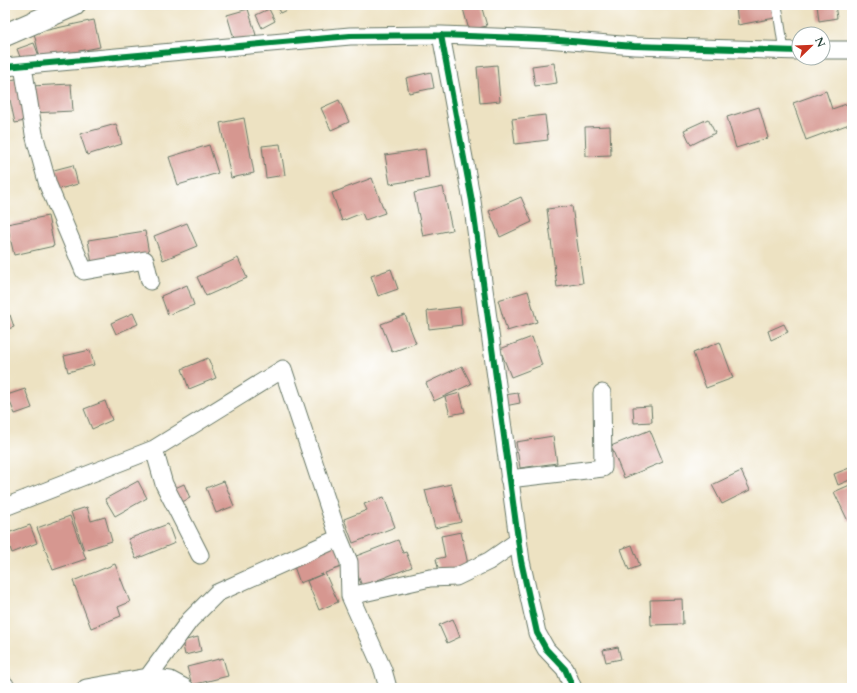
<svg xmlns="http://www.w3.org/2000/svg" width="857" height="693" font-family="Cardo,serif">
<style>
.building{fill:#d69790}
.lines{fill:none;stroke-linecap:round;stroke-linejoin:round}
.lane-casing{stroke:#677766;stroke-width:11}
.street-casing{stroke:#677766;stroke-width:19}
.primary-casing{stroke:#677766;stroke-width:24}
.lane{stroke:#fff;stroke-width:9}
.street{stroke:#fff;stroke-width:17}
.primary{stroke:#fff;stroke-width:22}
.cycleway-casing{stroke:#fff;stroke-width:8}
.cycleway{stroke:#00873e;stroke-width:6}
</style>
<rect width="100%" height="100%" fill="#fff"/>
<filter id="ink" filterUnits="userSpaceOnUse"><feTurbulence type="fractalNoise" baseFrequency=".025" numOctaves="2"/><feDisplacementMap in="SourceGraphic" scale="8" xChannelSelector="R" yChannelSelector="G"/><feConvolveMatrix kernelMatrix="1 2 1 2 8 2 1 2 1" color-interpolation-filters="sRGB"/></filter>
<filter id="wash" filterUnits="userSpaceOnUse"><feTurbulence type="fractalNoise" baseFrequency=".012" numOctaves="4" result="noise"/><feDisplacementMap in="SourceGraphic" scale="16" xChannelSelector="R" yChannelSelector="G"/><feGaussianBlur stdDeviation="0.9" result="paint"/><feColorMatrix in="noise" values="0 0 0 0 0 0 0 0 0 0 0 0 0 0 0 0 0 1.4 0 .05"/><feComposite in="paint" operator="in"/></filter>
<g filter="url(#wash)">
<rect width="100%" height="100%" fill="#ede2c2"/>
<g id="blocks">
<path class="building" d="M276 5H297L280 13Z
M462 5H481L487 26 469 30Z
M736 5H773L775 18 738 25Z
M817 5H835L837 18 819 21Z
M248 9 256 35 235 42 227 15Z
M269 9 275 21 262 28 256 15Z
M94 20 100 47 40 59 34 33Z
M34 43 39 56 22 62 17 49Z
M554 63 557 83 535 86 532 66Z
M497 65 500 101 480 103 477 67Z
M431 72 434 88 409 93 406 78Z
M20 78 29 120 15 123 6 81Z
M71 84 73 111 32 113 31 86Z
M826 91 832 109 852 102V123L806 140 793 103Z
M339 100 349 122 331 130 321 108Z
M759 107 768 138 736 148 727 117Z
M545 115 548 140 515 144 512 119Z
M244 118 254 173 231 178 220 123Z
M708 119 715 133 691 145 684 130Z
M116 124 122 144 87 155 80 134Z
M610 126 611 155 586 156 585 127Z
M280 144 285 175 266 178 262 146Z
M209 145 218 173 178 185 169 157Z
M425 149 429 178 390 184 385 155Z
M73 165 78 184 56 190 50 171Z
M372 178 385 213 365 220 362 213 342 221 332 193Z
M443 187 452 230 423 236 414 193Z
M521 197 532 222 500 237 489 211Z
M572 206 583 283 557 287 547 209Z
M48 216 54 246 14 255 7 224Z
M187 223 197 246 163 260 154 236Z
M145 231 149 254 92 264 88 240Z
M238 258 247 278 206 296 197 277Z
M391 269 398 289 378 296 371 276Z
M187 285 194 305 168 315 161 296Z
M528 291 537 322 507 331 498 300Z
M460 307 462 325 429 329 427 311Z
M133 313 138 324 116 334 111 323Z
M10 315 14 327 5 330V317Z
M405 315 416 343 392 352 381 324Z
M784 324 788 332 771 340 768 331Z
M532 337 542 365 511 377 500 349Z
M720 342 733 378 706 388 693 353Z
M90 350 94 365 68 372 64 356Z
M208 358 216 378 189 389 182 369Z
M462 366 471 384 434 401 426 383Z
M25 389 32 408 15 414 7 395Z
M460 393 465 412 450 415 445 397Z
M518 393 520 403 500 407 498 396Z
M105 401 112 420 92 429 84 409Z
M651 406 652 422 634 423 633 407Z
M650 430 663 462 624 478 611 446Z
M553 436 557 463 520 468 516 442Z
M852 467V479L838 485 834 474Z
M741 471 750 490 722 504 712 485Z
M138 481 147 498 115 516 105 499Z
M224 481 234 506 216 513 206 488Z
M184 484 190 498 180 503 173 489Z
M451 484 461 522 435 528 425 490Z
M852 484V520L848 521 834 492Z
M384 497 395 527 353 543 344 519 367 510 364 504Z
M87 507 91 521 105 517 112 541 84 550 71 512Z
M70 516 86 559 53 570 37 528Z
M168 524 175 543 136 559 128 539Z
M30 525 37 543 12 553 5 534Z
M461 532 469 569 440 576 436 559 445 557 441 536Z
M398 540 403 553 406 552 412 567 362 586 351 558Z
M336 544 344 566 325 573 338 602 319 610 307 581 323 574 300 583 292 561Z
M632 545 640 566 629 570 621 549Z
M115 564 130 602 118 607 121 616 91 628 73 581Z
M682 599 683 624 651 625 650 600Z
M453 619 460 637 447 643 439 625Z
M198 637 201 651 185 655 182 641Z
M618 647 621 659 606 662 603 650Z
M223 658 228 676 192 685 187 667Z"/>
</g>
</g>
<g filter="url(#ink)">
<use href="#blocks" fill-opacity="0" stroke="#677766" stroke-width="1"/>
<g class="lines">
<defs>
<path id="lane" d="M777 5 784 51"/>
<path id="street" d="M441 35 472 201 521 561 537 633 546 649 565 669 573 688
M823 50H852
M23 66 34 134 48 185 84 271 145 260 150 281
M5 67 350 36 441 35 546 39 634 46 799 51
M154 449 164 484 200 555
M509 479 603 468 602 393
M5 507 154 449 283 369 339 538 349 562 350 596
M148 677 190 620 217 593 339 538
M5 685 6 688
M86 688 148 677 170 680 185 688
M388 688 383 670 350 596 430 578 456 577 489 561 518 541"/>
<path id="primary" d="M5 35 74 5"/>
</defs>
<use href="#lane" class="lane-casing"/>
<use href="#street" class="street-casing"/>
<use href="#primary" class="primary-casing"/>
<use href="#lane" class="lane"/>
<use href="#street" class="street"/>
<use href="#primary" class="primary"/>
<defs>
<path id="cycleway" d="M441 35 472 201 521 561 537 633 546 649 565 669 573 688
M5 67 350 36 441 35 546 39 634 46 799 51"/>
</defs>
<use href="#cycleway" class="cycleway-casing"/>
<use href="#cycleway" class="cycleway"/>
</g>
</g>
<rect width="857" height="693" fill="none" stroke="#fff" stroke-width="20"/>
<g transform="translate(811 46) rotate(67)"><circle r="19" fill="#ffffff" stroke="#a5b1ae"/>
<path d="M0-3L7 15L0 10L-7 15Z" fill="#c8321e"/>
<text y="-6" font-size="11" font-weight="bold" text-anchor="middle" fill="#1f3d34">N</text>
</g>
</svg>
